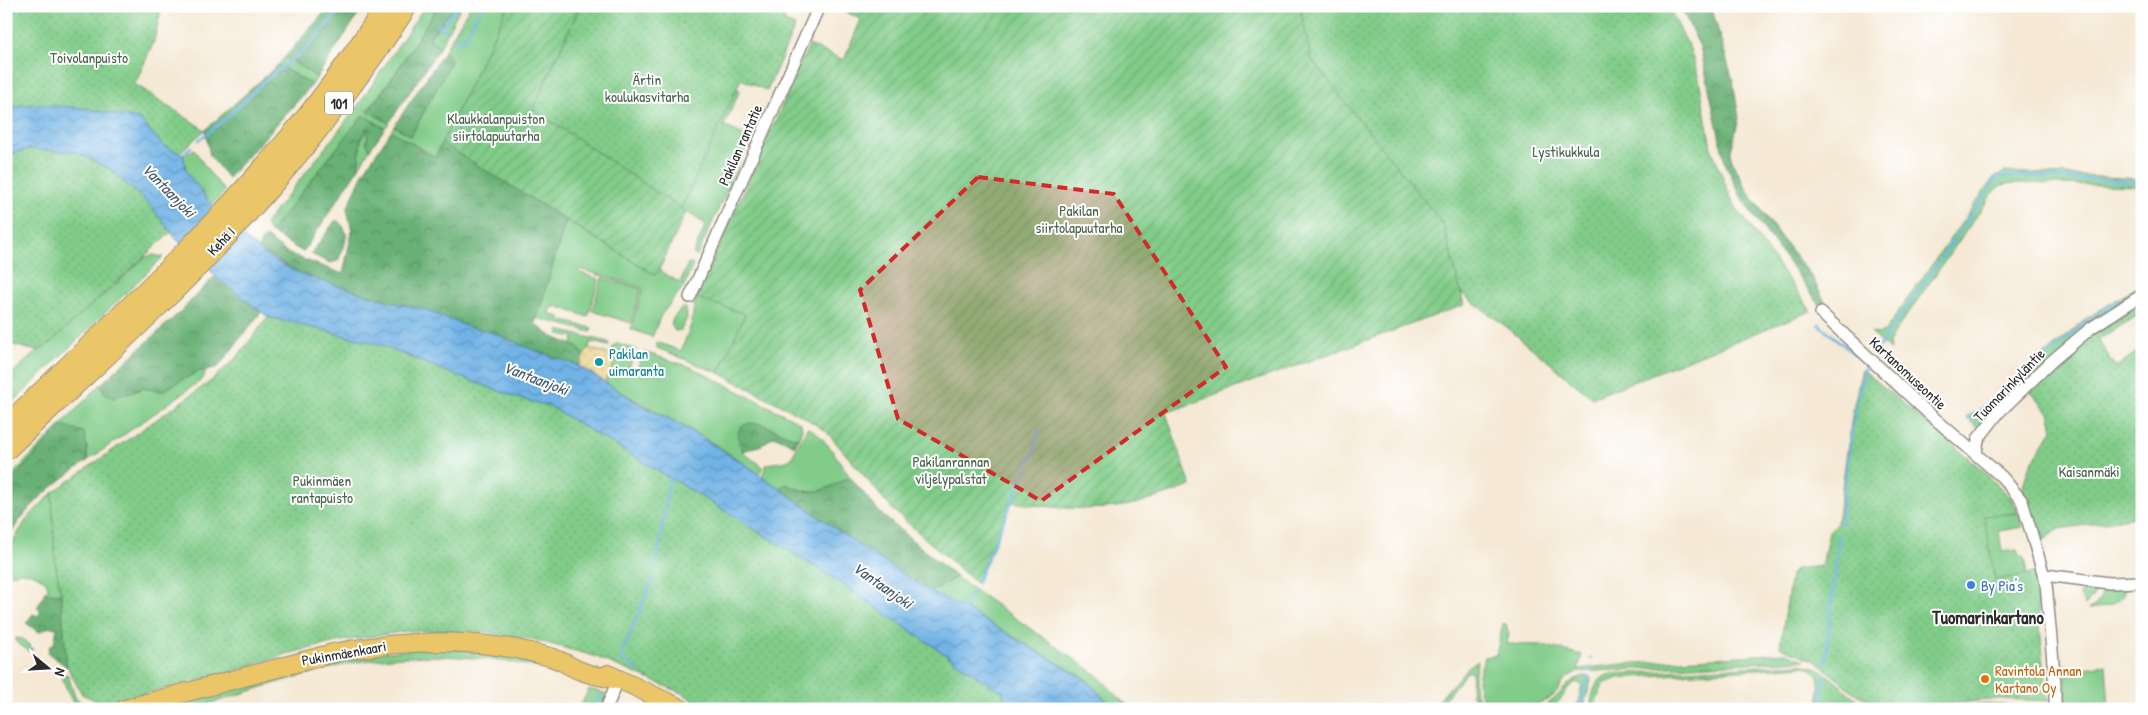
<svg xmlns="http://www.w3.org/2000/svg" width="2148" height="715" font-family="'Patrick Hand',sans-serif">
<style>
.grass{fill:#81cc89;stroke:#567c5a}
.forest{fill:url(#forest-crowns);stroke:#4a6e50}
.sand{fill:url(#sand-dots);stroke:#8c8264}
.park{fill:url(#park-dots);stroke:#567c5a}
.garden{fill:url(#garden-furrows);stroke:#567c5a}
.water{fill:url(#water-waves);stroke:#4e6f88}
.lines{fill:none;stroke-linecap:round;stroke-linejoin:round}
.stream{stroke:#71b3e6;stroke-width:2.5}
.street-casing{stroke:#908a80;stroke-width:14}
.primary-casing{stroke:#908a80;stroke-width:20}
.highway-casing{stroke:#908a80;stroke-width:22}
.street{stroke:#fff;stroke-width:11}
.primary{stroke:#eac669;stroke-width:18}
.highway{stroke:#eac669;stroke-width:20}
.marked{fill:#d62828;fill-opacity:0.2;stroke:#d62828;stroke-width:4;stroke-dasharray:10 6;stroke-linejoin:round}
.culture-dot{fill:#0f9aa8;stroke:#fff;stroke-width:2}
.shop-dot{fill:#3f7fe0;stroke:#fff;stroke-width:2}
.food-dot{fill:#e8710a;stroke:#fff;stroke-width:2}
.labels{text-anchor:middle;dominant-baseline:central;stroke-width:4;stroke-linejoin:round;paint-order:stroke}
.shield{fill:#fff;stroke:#6b6b6b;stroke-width:1}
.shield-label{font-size:14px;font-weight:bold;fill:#2b2b2b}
.park-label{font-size:15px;fill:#49634c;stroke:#fff}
.street-label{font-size:15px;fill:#2b2b2b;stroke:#fff}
.culture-label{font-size:15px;fill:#0d838f;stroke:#fff;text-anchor:start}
.shop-label{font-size:15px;fill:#366cbe;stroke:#fff;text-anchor:start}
.food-label{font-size:15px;fill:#c56008;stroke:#fff;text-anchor:start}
.water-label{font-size:16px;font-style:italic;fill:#445b6c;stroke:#fff}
.quarter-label{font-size:18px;font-weight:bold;fill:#2b2b2b;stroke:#fff}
</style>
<defs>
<pattern id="forest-crowns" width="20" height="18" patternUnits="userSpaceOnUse" patternTransform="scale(1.25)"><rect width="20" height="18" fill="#68b075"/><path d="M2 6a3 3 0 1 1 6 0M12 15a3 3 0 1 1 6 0" fill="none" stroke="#568f60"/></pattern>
<pattern id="sand-dots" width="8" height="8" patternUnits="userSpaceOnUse" patternTransform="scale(1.25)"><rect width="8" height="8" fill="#eeda9e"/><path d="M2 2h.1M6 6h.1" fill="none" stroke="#cb8" stroke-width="1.8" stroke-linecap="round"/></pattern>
<pattern id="park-dots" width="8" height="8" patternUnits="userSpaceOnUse" patternTransform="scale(1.25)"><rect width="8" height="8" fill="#81cc89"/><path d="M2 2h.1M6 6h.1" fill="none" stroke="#70af76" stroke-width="1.8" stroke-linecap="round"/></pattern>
<pattern id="garden-furrows" width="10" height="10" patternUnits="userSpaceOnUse" patternTransform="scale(1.25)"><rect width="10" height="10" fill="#81cc89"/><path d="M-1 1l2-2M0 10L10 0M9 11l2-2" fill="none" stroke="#70af76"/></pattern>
<pattern id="water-waves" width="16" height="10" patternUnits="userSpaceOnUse" patternTransform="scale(1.25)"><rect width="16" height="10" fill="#71b3e6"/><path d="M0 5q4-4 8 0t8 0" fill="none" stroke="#5d92bb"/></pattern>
</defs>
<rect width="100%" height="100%" fill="#fff"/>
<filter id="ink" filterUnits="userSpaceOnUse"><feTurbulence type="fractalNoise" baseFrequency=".02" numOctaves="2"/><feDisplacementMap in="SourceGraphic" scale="10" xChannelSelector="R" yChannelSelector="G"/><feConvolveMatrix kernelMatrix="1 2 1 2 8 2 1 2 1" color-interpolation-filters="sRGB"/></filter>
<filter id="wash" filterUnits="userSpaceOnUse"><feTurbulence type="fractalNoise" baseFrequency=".0096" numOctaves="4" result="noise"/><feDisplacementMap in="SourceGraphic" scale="20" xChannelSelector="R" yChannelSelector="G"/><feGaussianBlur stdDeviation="1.12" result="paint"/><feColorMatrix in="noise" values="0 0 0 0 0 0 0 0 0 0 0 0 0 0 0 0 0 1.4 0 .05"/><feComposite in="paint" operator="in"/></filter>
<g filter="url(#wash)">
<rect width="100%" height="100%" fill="#f5e9d5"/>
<path class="grass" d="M425 6H438L395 74 368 110 389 123 385 128 363 116 270 232 265 224 355 110Z
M455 6H461L440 47 429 38Z
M470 6H508L435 157 391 131 394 126 411 136 452 60 444 52Z
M285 57 317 77 312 85 278 65Z
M736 88 740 90 724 126 747 136 758 111 762 113 697 256 693 254 706 224 681 209Z
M368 127 367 144 370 149 358 169 361 139Z
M194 149 208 171 225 191 212 205 186 171 184 156Z
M2005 172 2142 179V186L2015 183 2001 185 1995 190 1892 336 1889 344 1890 350 1871 332 1878 334 1884 332 1994 177Z
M566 220 655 275 659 270 680 283 688 263 693 265 684 286 661 315 652 337 631 329 643 288 579 269 578 272 599 279 588 317 556 306 551 309 550 314 560 317V320L592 328 591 332 537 318Z
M153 255 163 257 6 409V379L37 351 6 343 105 294 145 257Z
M602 278 641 289 631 323 592 311Z
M2142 284V291L1980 430 1966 417 1982 409 2087 318Z
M696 298 746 314 719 373 657 348V342L681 351 691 325Z
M683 307 686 309 687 318 681 330 675 331 671 324 673 318Z
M558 330 608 342 609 346 591 342 585 358 578 347 572 345 574 337 559 334Z
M617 344 636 349 629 368 637 370 640 361 637 360 644 352 691 367 801 423 802 429 799 437 795 438 761 424 738 444C748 460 752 457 763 467L759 474C711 438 656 413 604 382L617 358 611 354 614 345Z
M206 370 203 379 87 461V447L62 426 6 486V481L100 385 105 393 130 394 143 388 162 391 197 372Z
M807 428C822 431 841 464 850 477 826 489 814 499 787 484L779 488 762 476 767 464C775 462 784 463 791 459Z
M52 493 55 561 61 594H44V591H48L47 584C39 572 17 568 6 578V555L13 541 27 519Z
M2018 513 2023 527 1999 531 2002 552 2017 550 2019 555 2024 558 2027 574 2019 576 2000 585 1967 563 1984 516Z
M956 577 1097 675 1131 709H1114L1086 679 964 608 932 593C939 585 948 583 956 577Z
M2105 587 2125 588C2122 605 2103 608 2089 609 2096 606 2102 599 2101 591L2096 592 2085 606 2080 595C2084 586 2096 588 2105 587Z
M1503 623 1506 624 1509 634 1507 644 1542 645 1582 655 1578 669 1622 664 1786 653 1805 660 1577 672C1558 680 1562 691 1549 699 1542 703 1532 705 1523 707 1503 711 1476 707 1478 680 1479 672 1482 664 1485 657L1496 655Z
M16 638 23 639 33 649 30 652 16 642Z
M445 647 542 660 579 678C510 657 437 651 364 661 348 663 332 668 316 672 277 682 238 695 199 707L189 709H151L176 707 191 699 351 655Z
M1478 660C1473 681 1469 694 1489 709H1480C1469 696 1471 687 1472 672H1467L1436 709H1431L1468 667Z
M1799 664 1815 667 1829 676 1868 709H1852L1838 702 1830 706V709H1817C1819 693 1825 672 1805 666L1618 678 1603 684 1593 709H1589C1594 693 1593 679 1611 674Z
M2106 665 2109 707 2066 709V670Z
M64 674 68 675 75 697 89 709H77L74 706 62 678Z
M1585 676 1590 677 1591 681 1583 709H1576L1582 685 1577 682C1559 689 1568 709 1535 709 1561 703 1562 680 1585 676Z
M589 689 605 693 607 695 603 709H579Z
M1987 704 2032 707 2039 709H1946Z"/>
<path class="forest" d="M330 6H364L317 77 285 57Z
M438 6H455L429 38 440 47 389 123 368 111 395 74Z
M1680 6H1711L1733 81 1739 118 1730 155 1745 187 1779 235 1812 277 1825 302 1819 304 1743 201 1725 163 1700 47Z
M444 52 452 60 411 136 394 126Z
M278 65 312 85 228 178 210 156 205 130Z
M363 115 385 128 370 149 367 144 368 127 367 128 361 139 358 169 303 252 270 232Z
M391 131 435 157 442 143 566 220 535 324 551 336 578 347 585 358 579 366 523 346 492 332 469 327 420 308 395 303 305 276 259 250 260 242 266 237 289 254 343 274 352 231 347 209 363 173Z
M335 221H338C353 234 344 245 338 261L330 263 311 254Z
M215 276 261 312 218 367 197 372 162 391 143 388 113 398 105 393 100 385 181 311Z
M750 423 761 424 795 438 799 437 795 446 774 436 762 445 743 451 737 436 741 426Z
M62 426 84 432 87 447V461C54 484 25 506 6 542V486Z
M850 477 881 514 956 577C948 583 939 585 932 593L857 544 779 488 787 484C813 499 826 489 850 477Z
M48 593 61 594 67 667 48 653 50 645 54 644 57 628 50 627 39 632 26 623 33 614 38 616 41 612 37 608 44 594Z
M409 704 428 709H381L390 705Z"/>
<path class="sand" d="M588 348 618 357 604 382 579 366Z"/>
<path class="park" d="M6 6H162L154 41 135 84 205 130 179 153 164 146 138 119 34 104 6 107Z
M580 6H790L783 21 795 26 767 91 741 79 681 209 533 109Z
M1300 6H1668L1690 49 1699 79 1711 148 1733 203 1811 311 1592 398 1504 325 1461 293 1443 224 1310 59Z
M29 149 76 152 110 169 149 204 171 232 50 343 38 351 6 343V155Z
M2142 302V313L2098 340 2116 367 2142 348V516L2060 529 2041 542 2021 494 2028 469 2053 428 2049 413 2029 390 2074 347Z
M268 317 378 344 450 373 518 398 549 406 714 504 833 578 983 680 1003 691 1004 702 1021 709H707L684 694 594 656 532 639 484 632 446 631H407L336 642 287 654 229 673 103 704 82 694 67 667 61 594 55 561 52 493 211 381 238 356Z
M1862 369 1984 471 2010 497 2018 513 1984 516 1995 580 2034 573 2048 701 1998 699 1908 709H1885L1856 694 1814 660 1780 647 1791 575 1796 569 1822 566 1829 531 1837 523 1853 409Z"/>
<path class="garden" d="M508 6H580L533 109 686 212 659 270 655 275 442 143Z
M832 6H1300L1311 59 1443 224 1464 305 1166 413 1191 486C1174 492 1157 498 1139 503 1097 513 1054 508 1012 502L976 583 893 510 826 431 802 416 719 373 745 314 696 298 809 45 844 60 861 19Z"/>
<path class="water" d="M34 104 84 108 139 119 164 146 183 154 186 171 207 199 239 234 272 259 305 276 395 303 420 308 469 327 492 332 523 346 579 366 640 404 692 431 748 466 857 544 936 595 964 608 1086 680 1114 709H1021L1004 702 1003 691 993 687 833 578 714 504 549 406 518 398 450 373 378 344 268 317 221 281 177 240 149 204 110 169 76 152 29 149 6 155V107Z"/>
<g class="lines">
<path class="stream" d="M438 25 447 31
M441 27 458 6
M455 37 459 41H463L482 6
M199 140 228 117 261 84 308 47 343 6
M183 154 191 147
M1819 324 1863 362 1865 368
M1879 347 1997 178 2012 176 2142 182
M1968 419 2035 368 2088 320 2142 287
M1840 525 1852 428 1865 368 1869 362
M656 566 670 477
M977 583 1034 451 1039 428
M964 608 973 591
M1591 658V659
M1825 664 1839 536
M639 670 623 660 621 656 653 578
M1590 671V668
M596 709 601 695
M997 709 1004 702
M1579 709 1588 677
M1821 709 1824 676"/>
</g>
</g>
<g filter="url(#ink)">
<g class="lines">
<defs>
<path id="street" d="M690 297 819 6
M1821 313 1926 411 2002 477 2022 501 2046 583 2055 685V709
M1976 454 1978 439 1999 412 2053 360 2091 328 2142 295
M2045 575 2109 583 2142 582
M606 709 618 680"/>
<path id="primary" d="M608 674 682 709
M124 709 337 652C408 639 481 637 550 657 562 660 570 667 581 671 593 676 606 677 618 680"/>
<path id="highway" d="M6 426C103 332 203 241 290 137 325 96 356 51 386 6
M6 450C74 385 144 323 209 255 282 178 349 95 407 6"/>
</defs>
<use href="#street" class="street-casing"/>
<use href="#primary" class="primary-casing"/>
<use href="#highway" class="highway-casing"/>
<use href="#street" class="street"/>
<use href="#primary" class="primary"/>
<use href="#highway" class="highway"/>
</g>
</g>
<path class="marked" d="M978 177 1114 194 1226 367 1041 501 898 419 860 290Z"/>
<circle class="culture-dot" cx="599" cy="362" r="5"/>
<circle class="shop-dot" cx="1971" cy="585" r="5"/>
<circle class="food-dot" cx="1985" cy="679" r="5"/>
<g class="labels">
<rect class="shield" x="325" y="91.5" width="28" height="23" rx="4"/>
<g class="shield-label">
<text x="339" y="103">101</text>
</g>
<g class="park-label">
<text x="89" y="57">Toivolanpuisto</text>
<text x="647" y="79">Ärtin<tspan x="647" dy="17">koulukasvitarha</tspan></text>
<text x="496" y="118">Klaukkalanpuiston<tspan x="496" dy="17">siirtolapuutarha</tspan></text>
<text x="1566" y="151">Lystikukkula</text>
<text x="1079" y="210">Pakilan<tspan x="1079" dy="17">siirtolapuutarha</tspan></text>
<text x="951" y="461">Pakilanrannan<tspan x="951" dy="17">viljelypalstat</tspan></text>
<text x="2089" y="471">Kaisanmäki</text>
<text x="322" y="480">Pukinmäen<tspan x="322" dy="17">rantapuisto</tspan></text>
</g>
<g class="street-label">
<text transform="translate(740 145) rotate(-66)">Pakilan rantatie</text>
<text transform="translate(221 241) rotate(-47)">Kehä I</text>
<text transform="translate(1908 373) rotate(43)">Kartanomuseontie</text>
<text transform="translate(2009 385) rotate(-46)">Tuomarinkyläntie</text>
<text transform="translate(344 653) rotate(-10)">Pukinmäenkaari</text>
</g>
<g class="culture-label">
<text x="609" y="353">Pakilan<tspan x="609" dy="17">uimaranta</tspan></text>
</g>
<g class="shop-label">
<text x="1981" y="585">By Pia's</text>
</g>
<g class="food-label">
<text x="1995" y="670">Ravintola Annan<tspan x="1995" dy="17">Kartano Oy</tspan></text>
</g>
<g class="water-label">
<text transform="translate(169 190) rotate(46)">Vantaanjoki</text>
<text transform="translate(536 378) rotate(21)">Vantaanjoki</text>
<text transform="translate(883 585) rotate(35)">Vantaanjoki</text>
</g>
<g class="quarter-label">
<text x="1988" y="617">Tuomarinkartano</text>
</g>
</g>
<rect width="2148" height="715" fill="none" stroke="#fff" stroke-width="25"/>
<g transform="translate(48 668) rotate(108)" stroke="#ffffff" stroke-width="4" paint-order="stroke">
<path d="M0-4L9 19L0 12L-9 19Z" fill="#2b2b2b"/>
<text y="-8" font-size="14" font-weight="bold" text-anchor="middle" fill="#2b2b2b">N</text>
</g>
</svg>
